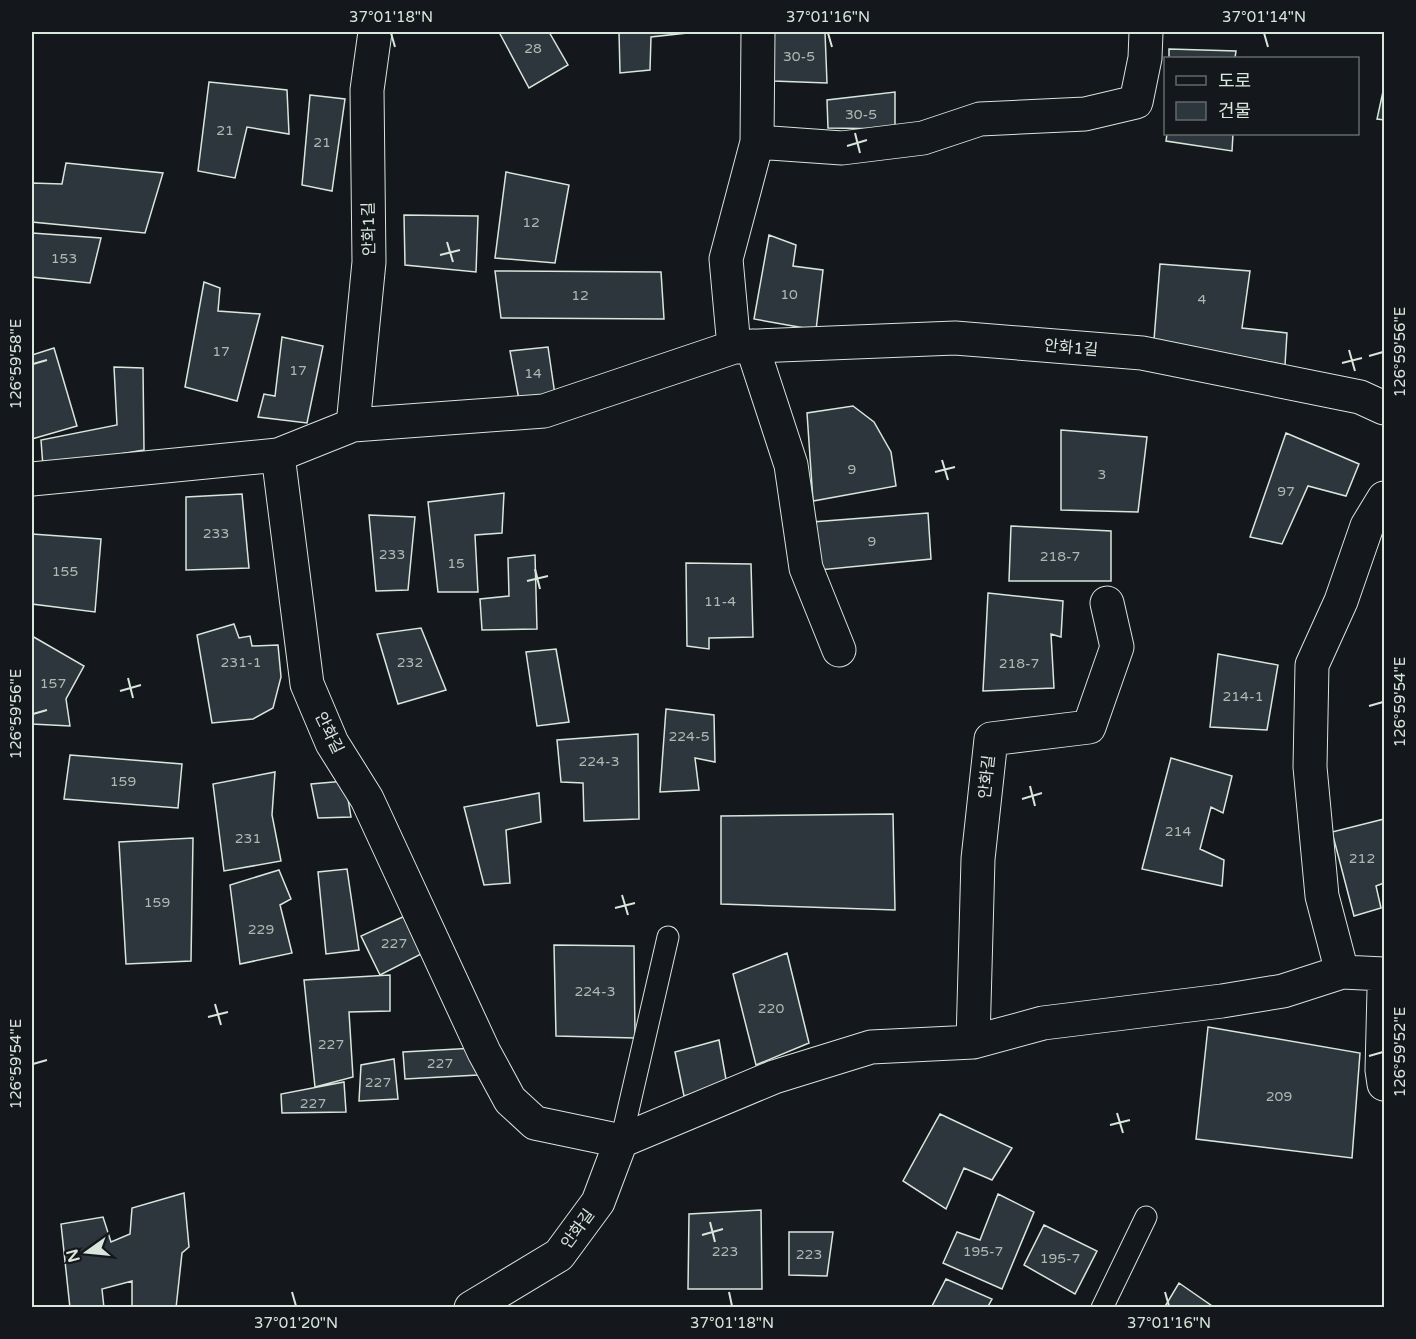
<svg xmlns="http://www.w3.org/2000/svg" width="1416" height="1339" font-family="'Varela Round','Noto Sans KR',sans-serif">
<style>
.building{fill:#2c363c;stroke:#d8e6dc;stroke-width:1.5}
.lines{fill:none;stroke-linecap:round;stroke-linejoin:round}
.lane-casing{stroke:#d8e6dc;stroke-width:23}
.street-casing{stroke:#d8e6dc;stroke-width:35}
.lane{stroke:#14181c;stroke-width:21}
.street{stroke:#14181c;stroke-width:33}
.ticks{fill:none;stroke:#d8e6dc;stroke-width:2}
.labels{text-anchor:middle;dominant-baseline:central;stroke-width:4.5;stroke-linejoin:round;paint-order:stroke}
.number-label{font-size:14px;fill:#adbab4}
.street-label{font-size:16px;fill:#d8e6dc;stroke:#14181c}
.neatline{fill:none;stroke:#d8e6dc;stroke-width:2}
.ticks-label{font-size:15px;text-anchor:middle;fill:#d8e6dc}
</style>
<rect width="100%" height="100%" fill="#14181c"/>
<path class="building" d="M499 32H549L568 65 529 88Z
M619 32H687V33L651 37 650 70 620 73Z
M771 32H825L827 83 773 81Z
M1169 49 1236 51 1235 58H1169Z
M209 82 287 90 289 134 247 127 235 178 198 171Z
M1384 87V120L1377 119Z
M895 92V129L828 128 827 100Z
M310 95 345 99 332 191 302 185Z
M1167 134H1233L1232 151 1166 141Z
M66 163 163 173 145 233 32 222V183L62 184Z
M506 172 569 185 555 263 495 258Z
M404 215 478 216 476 272 405 265Z
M32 233 101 238 90 283 32 277Z
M769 235 796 245 793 266 823 270 816 330 754 319Z
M1160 264 1250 271 1242 328 1287 333 1285 365 1154 340Z
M495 271 661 272 664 319 501 318Z
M204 282 220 288 218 311 260 314 237 401 185 387Z
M282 337 323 346 307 423 258 417 264 394 275 396Z
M548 347 555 395 519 400 510 351Z
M54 348 77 426 32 439V355Z
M114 367 143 368 144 450 43 467 41 440 117 425Z
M853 406 874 422 891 452 896 486 813 501 807 413Z
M1061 430 1147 437 1138 512 1061 510Z
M1286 433 1359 464 1346 496 1308 486 1282 544 1250 537Z
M504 493 502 533 475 535 478 592H438L428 502Z
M242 494 249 568 186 570V497Z
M928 513 931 559 819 570 812 522Z
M369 515 415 517 408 590 376 591Z
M1011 526 1111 531V581H1009Z
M32 534 101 539 95 612 32 604Z
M535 555 537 629 482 630 480 599 509 596 508 558Z
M686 563 751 564 753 637 709 638V649L687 646Z
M988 593 1063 601 1061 637 1051 634 1054 688 983 691Z
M234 624 239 638 250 636 252 646 278 645 281 677 273 708 253 719 212 723 197 635Z
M421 628 446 690 398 704 377 634Z
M32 636 84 666 66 699 70 726 32 724Z
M556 649 569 722 537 726 526 652Z
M1218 654 1278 665 1267 730 1210 727Z
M666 709 714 715 715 762 695 758 699 790 660 792Z
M638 734 639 819 584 821 583 783 561 782 557 740Z
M70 755 182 764 178 808 64 799Z
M1171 758 1232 776 1223 813 1211 807 1200 849 1224 860 1222 886 1142 869Z
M275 772 272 815 281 861 224 871 213 784Z
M345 781 351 817 318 818 311 784Z
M539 793 541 822 506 830 510 883 484 885 464 807Z
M893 814 895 910 721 904V816Z
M1384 819V883L1376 886 1381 908 1354 916 1332 832Z
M193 838 191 961 126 964 119 842Z
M347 869 359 950 326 954 318 872Z
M279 870 291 899 280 905 292 953 240 964 230 885Z
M407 915 429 950 380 975 361 936Z
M554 945 634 946 635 1038 556 1036Z
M787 953 809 1043 756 1065 733 974Z
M390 975V1011L349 1012 353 1077 315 1087 304 980Z
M1208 1027 1360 1053 1352 1158 1196 1139Z
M719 1040 727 1085 684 1096 675 1052Z
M475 1048 478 1075 405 1079 403 1052Z
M394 1059 398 1099 359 1101 361 1065Z
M344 1082 346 1112 282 1113 281 1094Z
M940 1114 1012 1148 992 1180 964 1168 946 1209 903 1181Z
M184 1193 189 1247 182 1253 176 1308H132V1281L102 1289 104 1308H70L61 1224 103 1217 111 1242 130 1234 132 1208Z
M998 1194 1034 1212 1002 1289 943 1263 957 1232 980 1240Z
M761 1210 762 1289H688L689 1214Z
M1044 1225 1097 1251 1075 1294 1024 1265Z
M789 1232H833L827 1276 789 1275Z
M946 1279 992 1299 987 1308H931Z
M1179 1283 1215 1308H1164Z"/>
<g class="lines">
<defs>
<path id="lane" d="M621 1141 668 937
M1102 1308 1146 1217"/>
<path id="street" d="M757 142 842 148 923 138 980 119 1085 114 1136 102 1145 58 1146 32
M752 346 791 465 806 568 839 650
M734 347 726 259 757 142 758 32
M353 425 369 262 367 90 375 32
M278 455 353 425 544 411 734 347 955 338 1142 353 1360 397 1384 408
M32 479 278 455 307 684 332 743 367 799 484 1052 510 1100 535 1123 621 1141 774 1077 871 1047 973 1042 1043 1023 1222 1001 1283 991 1342 972 1384 974
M1342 972 1322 896 1310 767 1312 665 1341 601 1367 526 1384 498
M1384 990 1382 1070 1384 1084
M973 1042 978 859 991 739 1089 727 1117 647 1107 603
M471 1308 559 1255 598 1202 621 1141"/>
</defs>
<use href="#lane" class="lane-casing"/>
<use href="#street" class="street-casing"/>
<use href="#lane" class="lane"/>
<use href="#street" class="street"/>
</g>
<path class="ticks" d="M391 33 395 47M828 33 832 47M1264 33 1268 47M855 133 860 153M847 146 867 140M447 242 453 262M440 255 460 250M1349 350 1355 371M1369 356 1383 352M1342 363 1362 358M33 364 47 360M942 460 948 480M935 472 955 467M535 569 540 589M527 581 548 576M128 678 133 698M120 691 141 685M1369 706 1383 702M33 714 47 710M1030 786 1035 806M1022 799 1042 793M622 895 628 915M615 908 635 903M215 1004 221 1025M208 1017 228 1012M1369 1056 1383 1052M33 1064 47 1060M1117 1113 1123 1133M1110 1125 1130 1120M710 1222 715 1242M702 1235 723 1229M292 1292 296 1306M729 1292 732 1306M1165 1292 1169 1306"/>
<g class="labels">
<g class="number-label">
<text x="533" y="48">28</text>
<text x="799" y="56">30-5</text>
<text x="861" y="114">30-5</text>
<text x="225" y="130">21</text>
<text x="322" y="142">21</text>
<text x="531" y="222">12</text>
<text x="64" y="258">153</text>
<text x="789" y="294">10</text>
<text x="580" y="295">12</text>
<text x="1202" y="299">4</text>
<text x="221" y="351">17</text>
<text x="298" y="370">17</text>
<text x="533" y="373">14</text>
<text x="852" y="469">9</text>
<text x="1102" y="474">3</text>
<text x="1286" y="491">97</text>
<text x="216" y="533">233</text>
<text x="872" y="541">9</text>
<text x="392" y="554">233</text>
<text x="1060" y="556">218-7</text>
<text x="456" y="563">15</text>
<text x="65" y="571">155</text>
<text x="720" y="601">11-4</text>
<text x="241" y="662">231-1</text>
<text x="410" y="662">232</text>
<text x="1019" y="663">218-7</text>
<text x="53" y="683">157</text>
<text x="1243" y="696">214-1</text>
<text x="689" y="736">224-5</text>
<text x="599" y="761">224-3</text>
<text x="123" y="781">159</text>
<text x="1178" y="831">214</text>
<text x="248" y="838">231</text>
<text x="1362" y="858">212</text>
<text x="157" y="902">159</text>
<text x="261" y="929">229</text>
<text x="394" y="943">227</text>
<text x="595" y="991">224-3</text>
<text x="771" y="1008">220</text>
<text x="331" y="1044">227</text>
<text x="440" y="1063">227</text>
<text x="378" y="1082">227</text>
<text x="1279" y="1096">209</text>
<text x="313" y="1103">227</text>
<text x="725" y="1251">223</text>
<text x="983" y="1251">195-7</text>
<text x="809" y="1254">223</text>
<text x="1060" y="1258">195-7</text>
</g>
<g class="street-label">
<text transform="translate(369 229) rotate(-91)">안화1길</text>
<text transform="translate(1071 348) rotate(5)">안화1길</text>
<text transform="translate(329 733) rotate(64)">안화길</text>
<text transform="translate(987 777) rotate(-84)">안화길</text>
<text transform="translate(578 1229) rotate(-54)">안화길</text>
</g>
</g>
<rect width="1416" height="1339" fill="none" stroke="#14181c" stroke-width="66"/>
<rect x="1164" y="57" width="195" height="78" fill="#14181c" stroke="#626a69" stroke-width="1.5"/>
<rect x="1176" y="76" width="30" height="9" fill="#14181c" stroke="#626a69" stroke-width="1.5"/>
<text x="1218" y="87" font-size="18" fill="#d8e6dc">도로</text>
<rect x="1176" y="102" width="30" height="18" fill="#2c363c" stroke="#626a69" stroke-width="1.5"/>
<text x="1218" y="117" font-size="18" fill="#d8e6dc">건물</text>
<g transform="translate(87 1252) rotate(255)" stroke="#14181c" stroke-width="4.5" paint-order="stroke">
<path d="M0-4.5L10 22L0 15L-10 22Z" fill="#d8e6dc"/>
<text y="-9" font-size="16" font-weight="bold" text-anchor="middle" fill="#d8e6dc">N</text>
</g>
<rect x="33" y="33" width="1350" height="1273" class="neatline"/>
<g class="ticks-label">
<text x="391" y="22">37°01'18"N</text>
<text x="828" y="22">37°01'16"N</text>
<text x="1264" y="22">37°01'14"N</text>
<text transform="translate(1400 352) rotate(-90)" y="5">126°59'56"E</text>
<text transform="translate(16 364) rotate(-90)" y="5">126°59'58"E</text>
<text transform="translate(1400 702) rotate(-90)" y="5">126°59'54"E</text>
<text transform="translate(16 714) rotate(-90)" y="5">126°59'56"E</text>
<text transform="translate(1400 1052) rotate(-90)" y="5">126°59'52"E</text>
<text transform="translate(16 1064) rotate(-90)" y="5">126°59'54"E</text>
<text x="296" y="1328">37°01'20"N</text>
<text x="732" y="1328">37°01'18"N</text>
<text x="1169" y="1328">37°01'16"N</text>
</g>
</svg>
